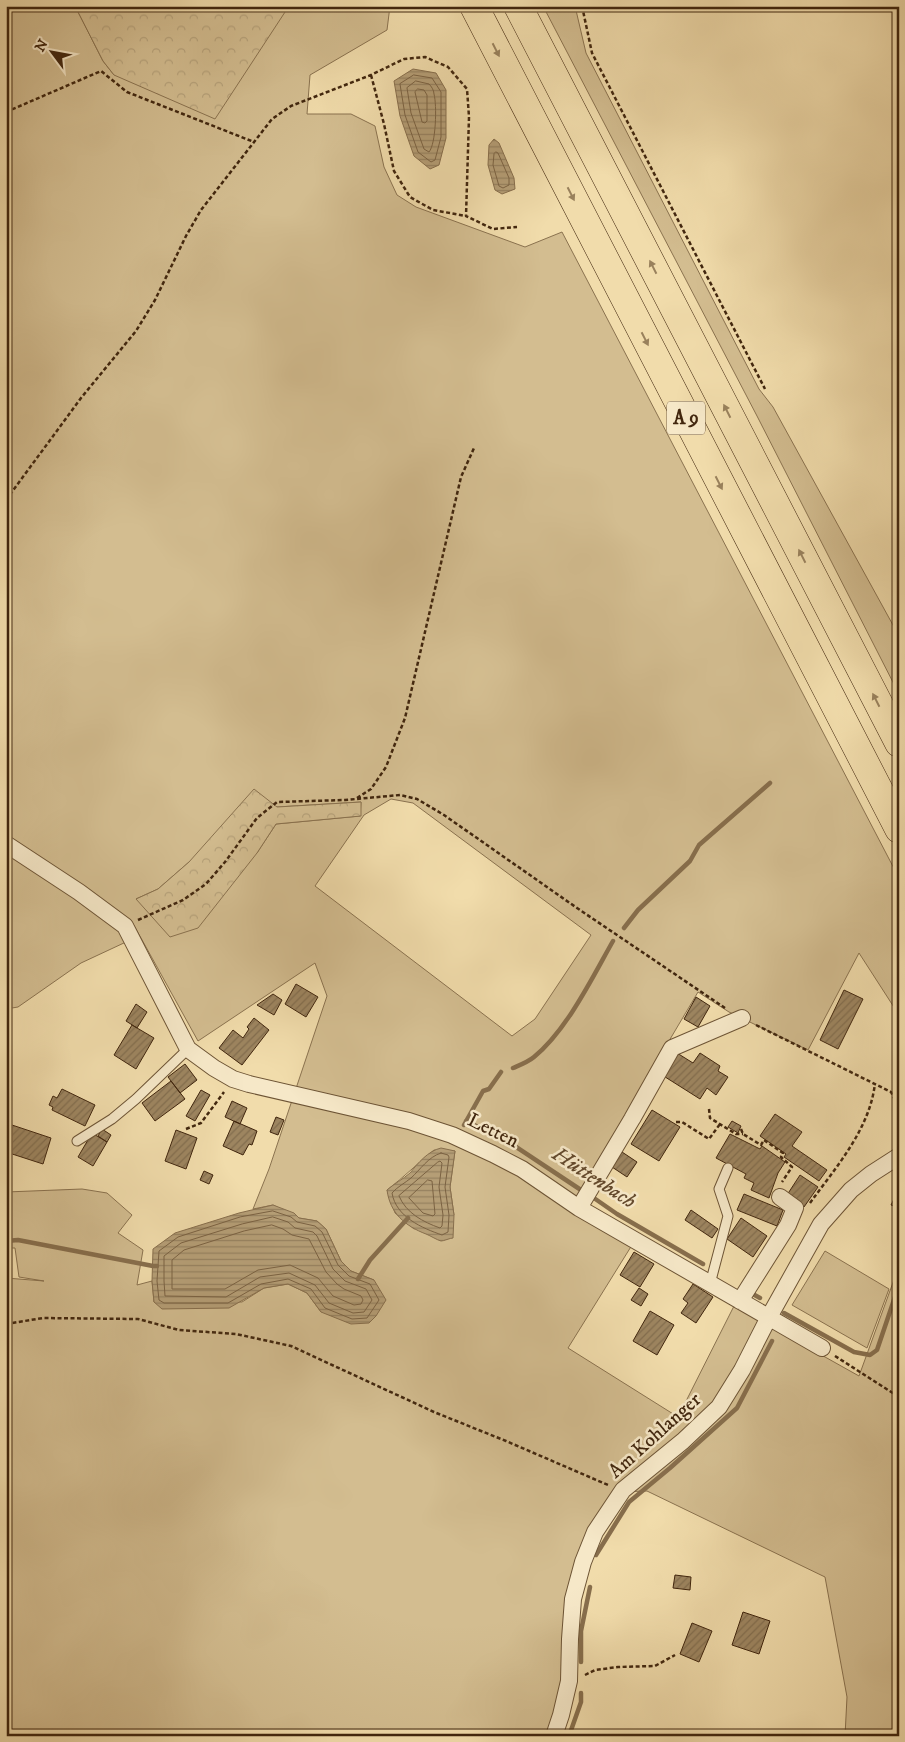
<svg xmlns="http://www.w3.org/2000/svg" width="905" height="1742" font-family="'IM FELL DW Pica',serif">
<style>
.green{fill:#d3bd90;stroke:#8a724f;fill-rule:evenodd}
.forest{fill:url(#forest-crowns);stroke:#8a724f}
.water{fill:url(#water-rules);stroke:#876e4c}
.lines{fill:none;stroke-linecap:round;stroke-linejoin:round}
.shore{stroke:#7b6242;stroke-width:1}
.stream{stroke:#876e4c;stroke-width:4.5}
.building{fill:url(#building-hatch);stroke:#41260e}
.lane-casing{stroke:#6d5435;stroke-width:11}
.street-casing{stroke:#6d5435;stroke-width:18}
.highway-casing{stroke:#41260e;stroke-width:29}
.path{stroke:#41260e;stroke-width:2.5;stroke-dasharray:4 2.5;stroke-linecap:butt}
.lane{stroke:#f6e8c8;stroke-width:9}
.street{stroke:#f6e8c8;stroke-width:16}
.highway{stroke:#f1dcab;stroke-width:28}
.oneway{fill:#99815c}
.labels{text-anchor:middle;dominant-baseline:central;stroke-width:5;stroke-linejoin:round;paint-order:stroke}
.shield{fill:#f6e8c8;stroke:#776046;stroke-width:1}
.shield-label{font-size:19px;font-weight:bold;fill:#41260e}
.street-label{font-size:20px;fill:#41260e;stroke:#f6e8c8}
.water-label{font-size:21px;font-style:italic;fill:#644a2d;stroke:#f6e8c8}
</style>
<defs>
<pattern id="forest-crowns" width="20" height="18" patternUnits="userSpaceOnUse" patternTransform="scale(1.25)"><rect width="20" height="18" fill="#d3bd90"/><path d="M2 6a3 3 0 1 1 6 0M12 15a3 3 0 1 1 6 0" fill="none" stroke="#b6a27b"/></pattern>
<pattern id="water-rules" width="6" height="5" patternUnits="userSpaceOnUse" patternTransform="scale(1.25)"><rect width="6" height="5" fill="#b59e76"/><path d="M0 2.5h6" fill="none" stroke="#95815f"/></pattern>
<pattern id="building-hatch" width="6" height="6" patternUnits="userSpaceOnUse" patternTransform="scale(1.25)"><rect width="6" height="6" fill="#9d8560"/><path d="M-1 1l2-2M0 6l6-6M5 7l2-2" fill="none" stroke="#826d4e"/></pattern>
</defs>
<rect width="100%" height="100%" fill="#f1dcab"/>
<filter id="stains"><feTurbulence type="fractalNoise" baseFrequency=".004" numOctaves="4"/><feColorMatrix values="0 0 0 0 .2 0 0 0 0 .09 0 0 0 0 .02 0 0 0 .5 -.17"/></filter>
<radialGradient id="worn" r=".72"><stop offset=".6" stop-color="#630" stop-opacity="0"/><stop offset="1" stop-color="#630" stop-opacity=".3"/></radialGradient>
<path class="green" d="M6 6H75L103 61 114 75 286 9 285 6H390L387 30 310 75 307 114H351L375 126 384 167 397 195 416 207 525 247 562 232 899 878V1015L859 953 808 1050 729 1012 698 992 576 1198 637 1237 568 1348 678 1417 734 1306 859 1376 899 1266V1736H845L847 1697 825 1577 647 1491 615 1492 593 1526 565 1680 549 1736H6V1278L44 1281 19 1277 15 1248H6V1192L82 1189 107 1193 132 1215 118 1233 143 1250 137 1285 152 1281 154 1302H242L264 1288 288 1284 307 1293 321 1312 374 1280 351 1271 341 1261 326 1229 317 1221 299 1218 273 1205 253 1209 269 1169 327 996 315 963 198 1041 131 920 126 942 81 963 18 1007 6 1009ZM391 799 413 803 591 935 535 1019 512 1036 315 886 364 815ZM361 802 360 816 276 824 257 853 136 899 158 889 189 862 277 807ZM434 1150 455 1151 450 1187 454 1215 414 1229 395 1213 387 1190C404 1177 418 1163 434 1150Z
M543 6H575L586 53 759 389 773 407 899 636V694L757 416Z
M825 1251 889 1289 867 1348 792 1305Z"/>
<path class="forest" d="M75 6H285L287 9 215 119 114 75 103 61Z
M254 789 277 807 361 802V816L276 824 257 853 198 928 170 937 136 899 158 889 189 862Z"/>
<path class="water" d="M413 69 436 73 446 90V138L439 165 430 169 414 156 400 116 394 81Z
M494 139 499 143 514 178 515 189 502 194 495 190 488 165 489 145Z
M441 1148 455 1151 450 1187 454 1215 453 1238C450 1238 444 1241 441 1241 437 1240 431 1236 426 1234 405 1226 390 1213 387 1190 394 1184 403 1179 410 1173 418 1163 428 1151 441 1148Z
M273 1205 294 1213 299 1218 317 1221 326 1229 341 1261 351 1271 374 1280 386 1300 376 1316 369 1323 351 1324 321 1312 307 1293 288 1284 264 1288 229 1308 162 1309 154 1302 152 1281 153 1249 175 1233 239 1213Z"/>
<g class="lines">
<path class="shore" d="M414 75 432 78 441 92V137L435 160 431 162 418 152 405 115 400 84Z
M416 81 429 84C431 86 434 90 434 94 437 105 436 144 429 152L424 149 411 113 407 88Z
M418 89 424 90 427 95V121L425 123 422 122 415 92Z
M496 152 498 153 509 178V185L503 188 499 186 493 165 494 154Z
M441 1153 448 1155 449 1157 445 1187 449 1215 448 1232 442 1235C422 1228 396 1217 392 1193 397 1187 405 1183 411 1178 420 1170 428 1157 441 1153Z
M438 1162 440 1161 442 1163 439 1187 443 1215 442 1226 440 1228C423 1222 406 1213 399 1196Z
M428 1180 432 1181 435 1214 433 1216 423 1213 409 1198Z
M273 1211 291 1217 297 1222 315 1226 322 1232 338 1265 349 1276 370 1284 379 1300 367 1318 352 1319 325 1308 311 1289 288 1279 261 1284 228 1303H164L159 1300 157 1281 159 1251 178 1237 240 1217Z
M273 1217 288 1222 295 1228 313 1232 317 1236 333 1269 345 1281 366 1289 372 1300 364 1312 353 1313 329 1303 315 1285 289 1273 260 1277 226 1297 165 1296 164 1281V1256L181 1243 242 1224Z
M272 1225 283 1229 292 1235 309 1239 326 1272 337 1284 344 1289 361 1296 363 1300 361 1304 354 1305 333 1296 318 1278 290 1265 258 1270 225 1289H172V1260L184 1250 244 1231Z"/>
<path class="stream" d="M624 928 638 910 690 861 699 845 770 783
M513 1068C520 1065 528 1062 534 1057 567 1030 592 978 613 941
M466 1121 507 1141 584 1192
M464 1125 483 1091 489 1089 501 1072
M591 1196 617 1214 703 1264
M6 1241 18 1240 153 1266H157
M358 1279 370 1260 408 1218
M751 1293 760 1298
M784 1313 854 1352 870 1355 877 1350 899 1285
M596 1555 629 1502 670 1468 737 1408 772 1341
M581 1662V1631L590 1587
M569 1736 581 1702V1693"/>
</g>
<path class="building" d="M296 984 318 997 306 1017 285 1004Z
M844 990 863 999 838 1049 820 1040Z
M273 994 282 1000 274 1015 257 1005Z
M696 997 710 1006 698 1027 684 1019Z
M136 1004 147 1012 137 1028 126 1021Z
M254 1018 269 1030 242 1065 219 1048 233 1030 243 1038 249 1029 247 1027Z
M132 1025 154 1038 136 1069 114 1055Z
M677 1053 693 1063 700 1053 720 1066 718 1071 728 1077 716 1095 707 1088 700 1099 662 1075Z
M185 1064 197 1080 180 1093 168 1077Z
M171 1081 185 1099 155 1121 142 1103Z
M62 1089 95 1105 85 1126 52 1110 53 1107 49 1105 53 1096 57 1098Z
M201 1090 210 1095 195 1121 186 1116Z
M232 1101 247 1108 240 1124 225 1117Z
M652 1110 680 1127 659 1161 631 1144Z
M775 1114 802 1132 792 1146 827 1170 819 1181 784 1157 786 1154 760 1136Z
M276 1117 284 1120 278 1135 270 1132Z
M234 1121 257 1131 252 1145 249 1144 243 1155 223 1146Z
M732 1121 741 1126 738 1133 728 1127Z
M6 1123 51 1138 43 1164 6 1152Z
M102 1129 111 1135 107 1142 98 1136Z
M176 1130 197 1138 186 1169 165 1161Z
M92 1133 107 1142 93 1166 78 1157Z
M730 1134 760 1149 762 1146 785 1162 778 1173 769 1198 751 1190 754 1183 744 1178 746 1174 716 1158Z
M622 1152 637 1162 627 1177 612 1167Z
M204 1171 213 1175 209 1184 200 1180Z
M800 1175 818 1187 804 1207 787 1195Z
M899 1189V1208L891 1205Z
M744 1194 783 1210 777 1226 737 1210Z
M691 1210 718 1229 712 1238 685 1220Z
M741 1218 767 1236 753 1257 727 1239Z
M634 1252 654 1264 640 1287 620 1275Z
M693 1284 713 1297 696 1323 681 1313 688 1303 683 1299Z
M639 1288 648 1294 641 1306 631 1300Z
M650 1311 674 1325 657 1355 633 1341Z
M675 1575 691 1577 690 1590 673 1588Z
M743 1612 770 1621 759 1654 732 1645Z
M692 1623 712 1631 699 1662 680 1654Z"/>
<g class="lines">
<defs>
<path id="lane" d="M77 1141 112 1119 136 1099 188 1049
M710 1284 728 1216 719 1189 728 1168"/>
<path id="street" d="M6 844 79 892 125 926 188 1049 214 1068 233 1079 249 1084 409 1121 452 1135 493 1154 522 1169 579 1208 822 1348
M579 1208 632 1119 672 1048 742 1018
M740 1301 788 1225 795 1208 780 1197
M554 1736 561 1715 569 1681 570 1639 573 1599 583 1562 595 1532 623 1490 683 1441 719 1407 742 1370 769 1317 821 1224 851 1190 871 1174 899 1156"/>
<path id="highway" d="M474 6 899 829
M518 6 899 743"/>
</defs>
<use href="#lane" class="lane-casing"/>
<use href="#street" class="street-casing"/>
<use href="#highway" class="highway-casing"/>
<path class="path" d="M582 6 592 53 765 389
M371 75 384 124 394 171 410 197 433 210 466 216
M6 112 101 71 127 92 254 142
M6 500 81 398 136 331 155 300 186 236 201 210 272 119 291 106 371 75 404 59 425 57 448 67 467 89 469 117 466 216 493 229 517 227
M357 798 371 789 386 767 405 718 461 477 474 448
M138 920 183 900 206 884 225 862 257 818 277 802 345 800 400 795 417 799 444 815 577 908 725 1008
M756 1025 891 1092 899 1108
M709 1109 710 1118 736 1134H743
M676 1122H682L709 1139 720 1124
M186 1129 201 1123 224 1092
M741 1129 743 1134 761 1145 764 1140 783 1153 781 1157 792 1167 782 1182
M810 1203C836 1167 870 1129 875 1083
M6 1324 43 1318 138 1319 179 1330 236 1334 291 1346 434 1412 506 1441 608 1485
M835 1356 899 1397
M585 1675 595 1670 618 1667 655 1666 675 1655"/>
<use href="#lane" class="lane"/>
<use href="#street" class="street"/>
<use href="#highway" class="highway"/>
</g>
<defs><path id="oneway-solid" d="M-6-.8H1V-3.2L6.5 0L1 3.2V.8H-6Z" transform="scale(1.25)"/></defs>
<g class="oneway">
<use href="#oneway-solid" transform="translate(496 50) rotate(63)"/>
<use href="#oneway-solid" transform="translate(571 194) rotate(63)"/>
<use href="#oneway-solid" transform="translate(653 267) rotate(-117)"/>
<use href="#oneway-solid" transform="translate(645 339) rotate(63)"/>
<use href="#oneway-solid" transform="translate(727 411) rotate(-117)"/>
<use href="#oneway-solid" transform="translate(719 483) rotate(63)"/>
<use href="#oneway-solid" transform="translate(802 556) rotate(-117)"/>
<use href="#oneway-solid" transform="translate(876 700) rotate(-117)"/>
</g>
<g class="labels">
<rect class="shield" x="667" y="401.5" width="38" height="33" rx="4"/>
<g class="shield-label">
<text x="686" y="418">A 9</text>
</g>
<g class="street-label">
<text transform="translate(493 1131) rotate(26)">Letten</text>
<text transform="translate(655 1436) rotate(-42)">Am Kohlanger</text>
</g>
<g class="water-label">
<text transform="translate(594 1178) rotate(33)">Hüttenbach</text>
</g>
</g>
<rect width="905" height="1742" fill="none" stroke="#f1dcab" stroke-width="25"/>
<rect x="8" y="8" width="890" height="1727" fill="none" stroke="#41260e" stroke-width="2.5"/>
<rect x="12" y="12" width="880" height="1717" fill="none" stroke="#41260e"/>
<g transform="translate(52 52) rotate(302)" stroke="#f6e8c8" stroke-width="4" paint-order="stroke">
<path d="M0-4L9 19L0 12L-9 19Z" fill="#41260e"/>
<text y="-8" font-size="14" font-weight="bold" text-anchor="middle" fill="#41260e">N</text>
</g>
<rect width="100%" height="100%" filter="url(#stains)"/>
<rect width="100%" height="100%" fill="url(#worn)"/>
</svg>
